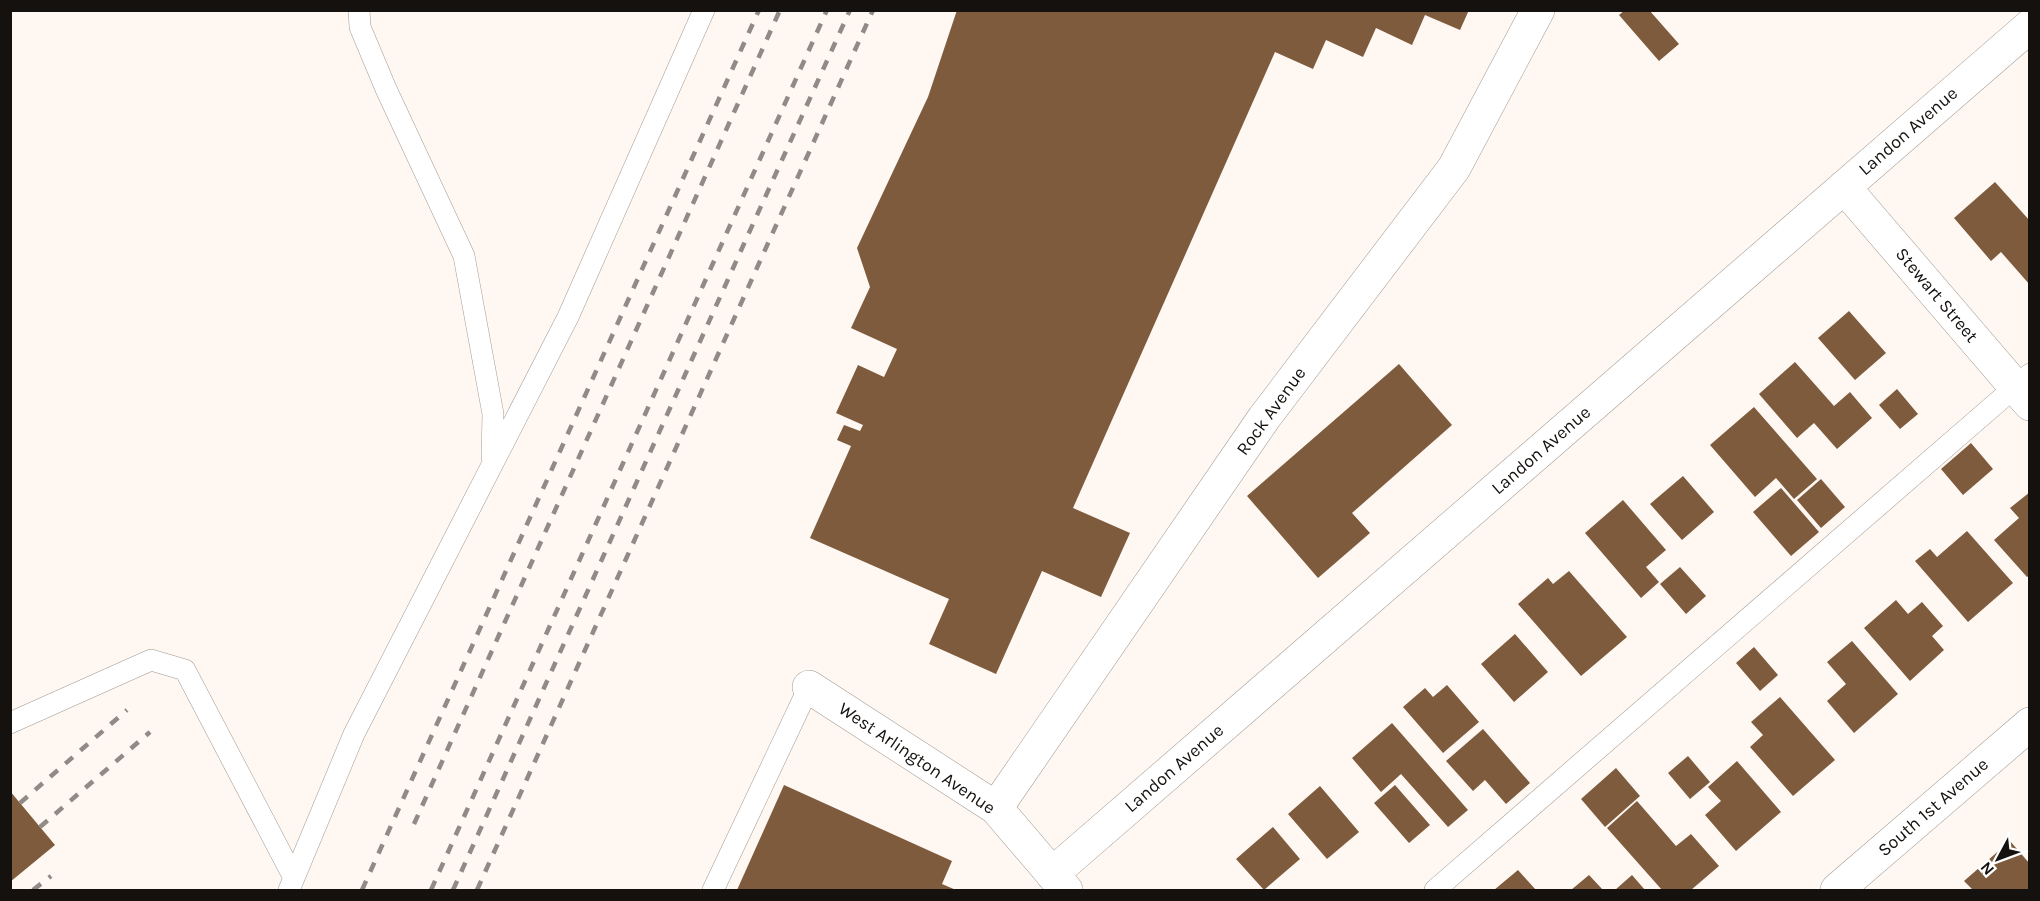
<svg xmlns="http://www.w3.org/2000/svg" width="2040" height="901" font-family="Karla,sans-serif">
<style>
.building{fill:#7e5b3d}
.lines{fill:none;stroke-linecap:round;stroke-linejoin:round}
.service-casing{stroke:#a39a92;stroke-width:22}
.minor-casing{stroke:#a39a92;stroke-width:34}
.service{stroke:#fff;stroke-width:21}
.minor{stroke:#fff;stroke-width:33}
.rail{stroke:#908b87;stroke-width:4.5;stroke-dasharray:10 10;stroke-linecap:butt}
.labels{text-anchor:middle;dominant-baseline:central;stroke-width:6;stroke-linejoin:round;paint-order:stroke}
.street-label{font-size:18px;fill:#14110e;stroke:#fff}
</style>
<rect width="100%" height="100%" fill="#fef7f2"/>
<path class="building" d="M957 10H1469L1460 30 1425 15 1412 45 1376 28 1363 57 1326 40 1313 69 1275 52 1073 508 1130 533 1101 597 1042 571 996 674 929 644 949 599 810 538 851 446 837 440 844 425 860 431 863 425 836 413 858 365 884 377 897 349 851 328 870 287 857 248 928 97Z
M1625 10H1649L1679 44 1659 61 1619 15Z
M1995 182 2030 221V285L2001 252 1991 261 1954 218Z
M1849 311 1886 353 1855 380 1818 338Z
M1795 362 1834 406 1850 392 1872 418 1837 449 1814 423 1797 438 1759 394Z
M1399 364 1452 425 1352 513 1370 533 1318 578 1247 496Z
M1897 389 1918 414 1900 429 1879 405Z
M1754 407 1817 479 1794 499 1776 478 1755 497 1710 445Z
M1971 443 1993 469 1963 495 1941 469Z
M1683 476 1714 512 1682 540 1650 504Z
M1821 479 1845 507 1821 528 1797 500Z
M1781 488 1819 532 1791 556 1753 512Z
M2030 492V575L2027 577 1994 540 2019 518 2010 508Z
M1623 500 1666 550 1646 567 1659 582 1641 598 1585 533Z
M1967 531 2013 583 1968 622 1915 561 1930 549 1937 557Z
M1680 567 1706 596 1686 614 1660 584Z
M1569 571 1627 637 1581 676 1518 604 1548 578 1553 584Z
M1896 600 1908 614 1922 602 1943 626 1932 636 1944 650 1910 681 1864 628Z
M1515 634 1548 672 1514 702 1481 664Z
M1852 641 1898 694 1854 733 1827 701 1846 684 1827 662Z
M1754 647 1778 675 1760 691 1736 663Z
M1447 685 1479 722 1443 753 1403 707 1425 688 1433 697Z
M1780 697 1835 760 1793 796 1750 747 1763 735 1751 722Z
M1392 723 1468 810 1448 827 1401 774 1381 792 1352 758Z
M1483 729 1530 783 1506 804 1485 780 1473 791 1446 761Z
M1688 756 1710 782 1690 799 1668 773Z
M1737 761 1781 812 1736 851 1705 815 1721 801 1708 787Z
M1616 768 1640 796 1605 827 1581 799Z
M784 785 952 861 942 884 956 890H737Z
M1395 785 1430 825 1409 843 1374 803Z
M1320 786 1359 832 1327 859 1288 814Z
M10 791 55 845 10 882Z
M1637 801 1676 846 1691 834 1719 866 1691 890H1662L1607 828Z
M1273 827 1300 859 1264 890 1236 859Z
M2010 841 2030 864V890H1973L1964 881Z
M1518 870 1536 890H1494Z
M1589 875 1603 890H1571Z
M1632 875 1645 890H1615Z"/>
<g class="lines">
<defs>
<path id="service" d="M359 10 360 27 386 89 464 256 493 414 492 457
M10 723 151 660 185 670 294 878
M289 890 354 734 568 317 704 10
M713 890 809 687
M1435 890 2030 374"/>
<path id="minor" d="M1844 187 2030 404
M809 687 996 808 1066 890
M996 808 1264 418 1454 168 1538 10
M1052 874 2030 26
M1837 890 2030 724"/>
</defs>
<use href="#service" class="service-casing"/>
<use href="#minor" class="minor-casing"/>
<use href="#service" class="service"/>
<use href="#minor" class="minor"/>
<path class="rail" d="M20 803 127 710
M414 824 780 10
M40 827 150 732
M33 890 51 876
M362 890 759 10
M431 890 827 10
M453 890 743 246 850 10
M477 890 873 10"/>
</g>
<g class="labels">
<g class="street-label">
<text transform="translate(1908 131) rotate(-41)">Landon Avenue</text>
<text transform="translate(1937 295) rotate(50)">Stewart Street</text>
<text transform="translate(1271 411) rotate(-54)">Rock Avenue</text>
<text transform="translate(1541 450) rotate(-41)">Landon Avenue</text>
<text transform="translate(917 758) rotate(34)">West Arlington Avenue</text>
<text transform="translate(1174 768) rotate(-41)">Landon Avenue</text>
<text transform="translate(1933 807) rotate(-41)">South 1st Avenue</text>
</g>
</g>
<rect width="2040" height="901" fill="none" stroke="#14110e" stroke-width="24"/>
<g transform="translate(1998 859) rotate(229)" stroke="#ffffff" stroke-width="4.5" paint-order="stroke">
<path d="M0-4.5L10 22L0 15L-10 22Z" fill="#14110e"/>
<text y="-9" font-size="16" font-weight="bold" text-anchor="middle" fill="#14110e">N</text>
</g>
</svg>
